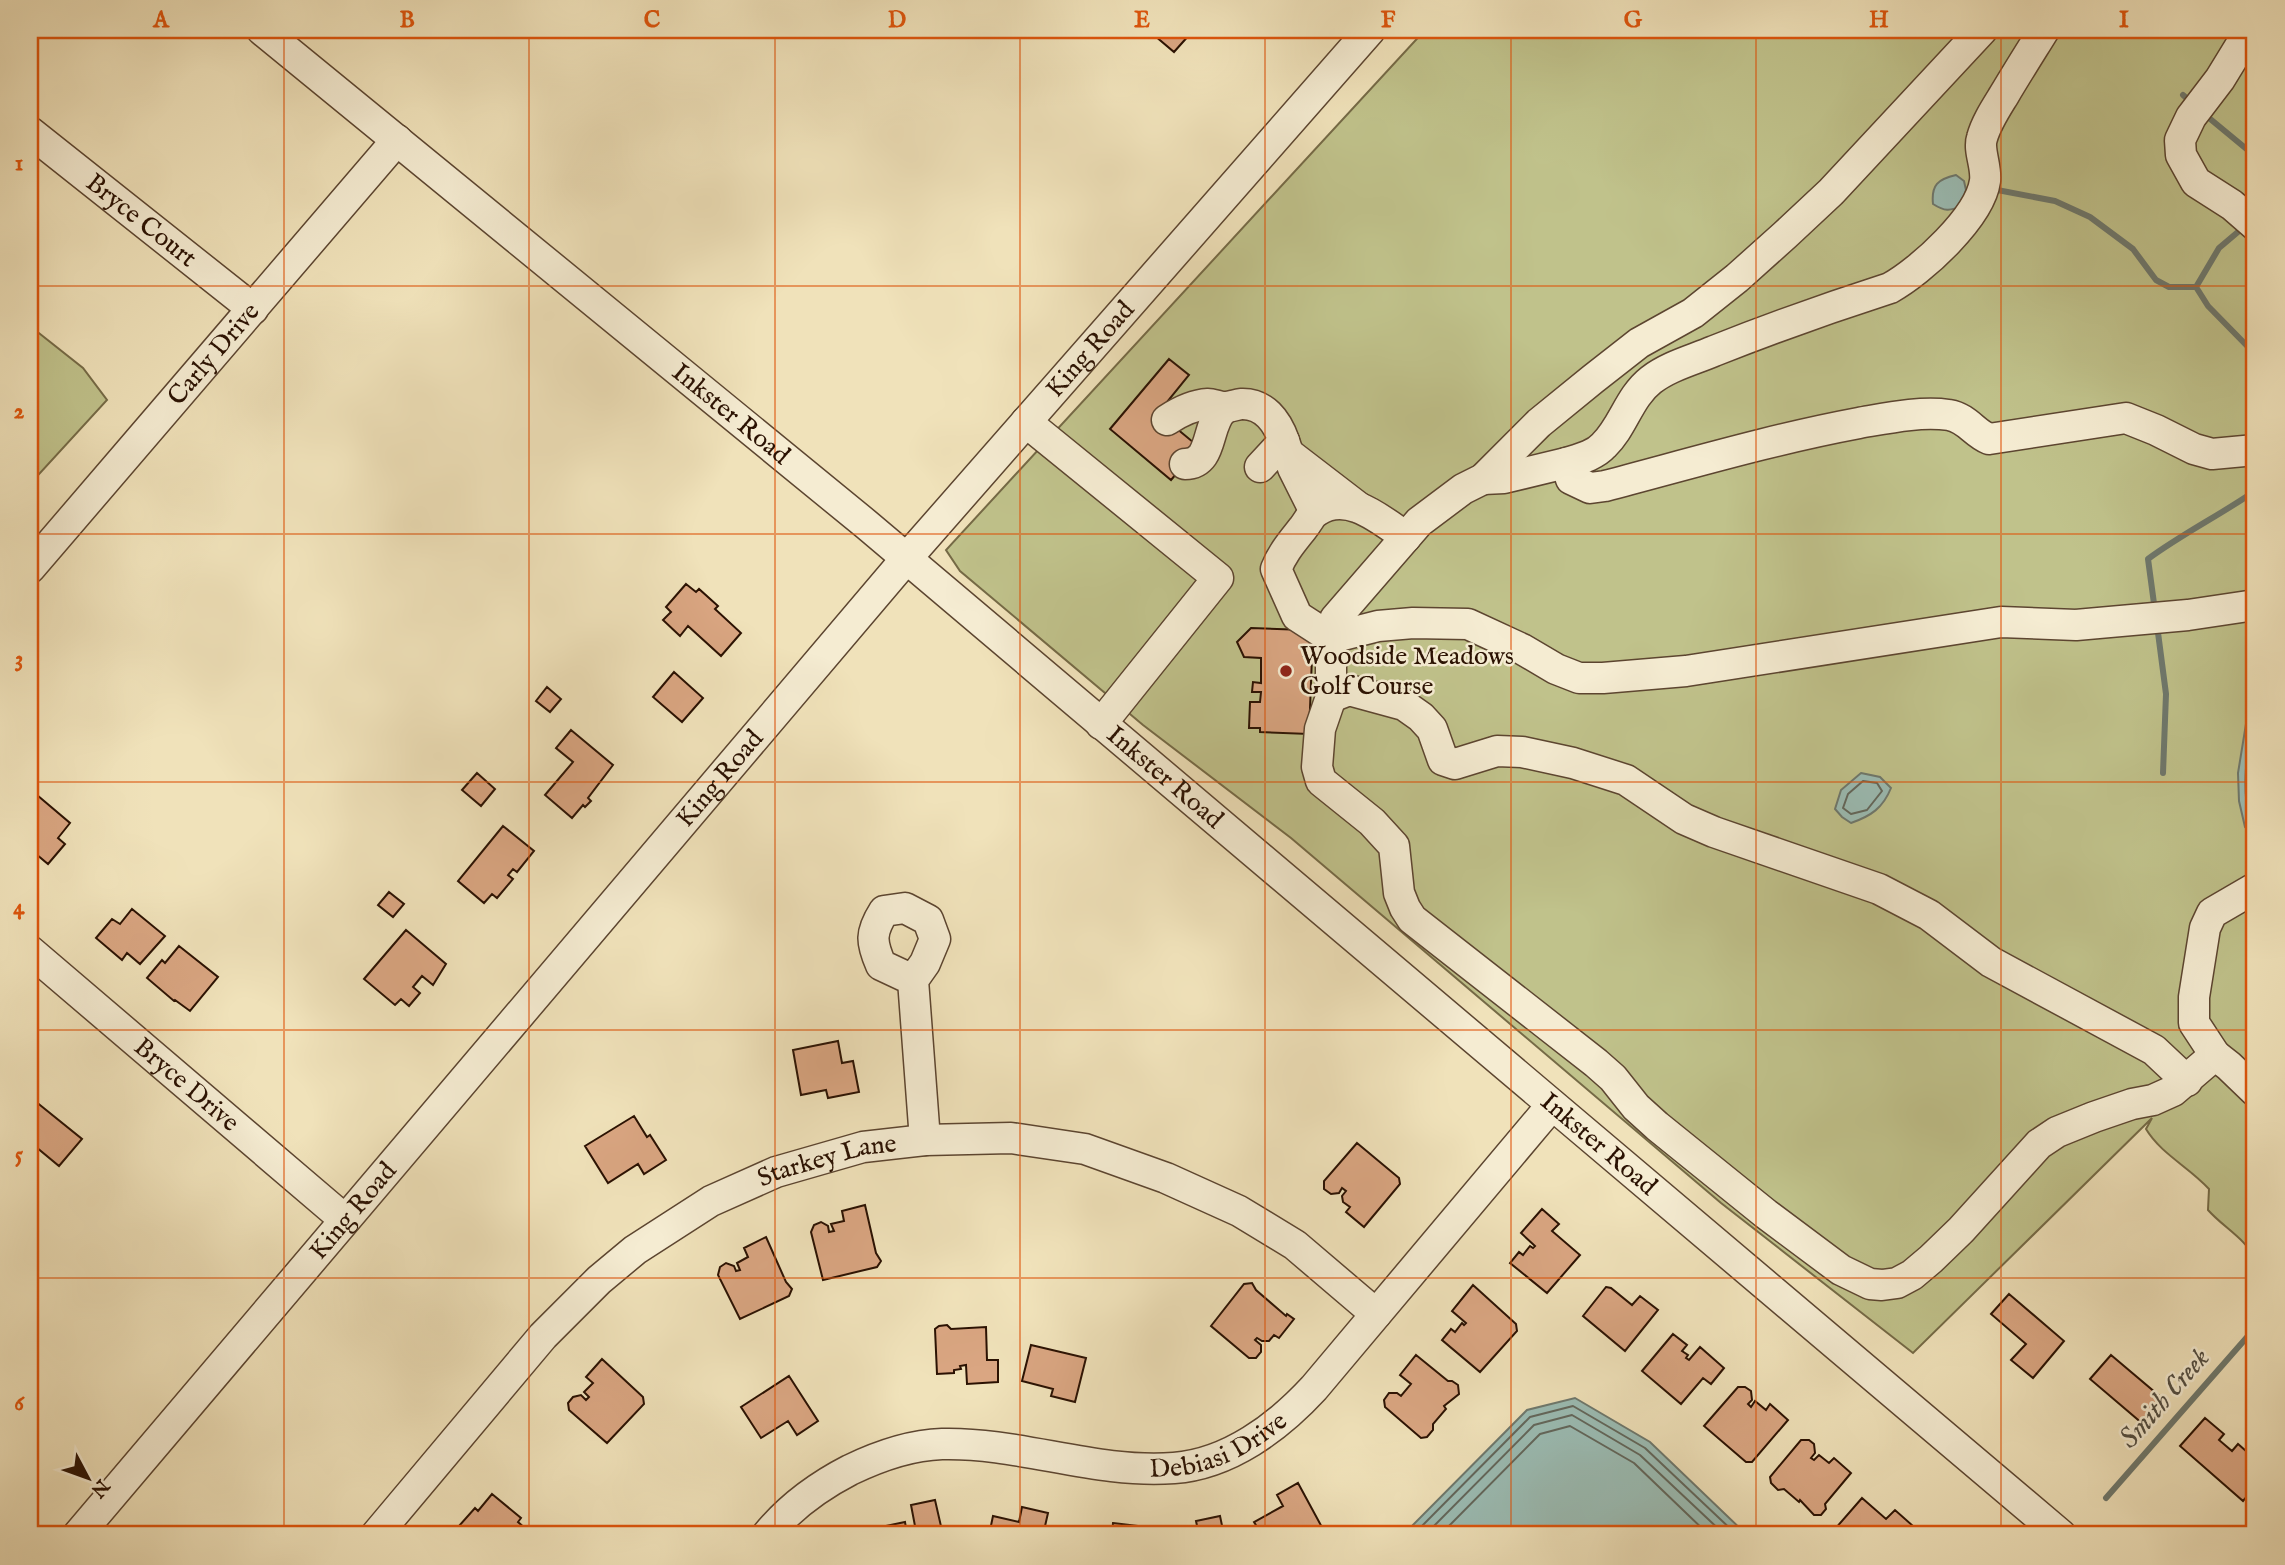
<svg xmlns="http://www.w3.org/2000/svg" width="2285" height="1565" font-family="'IM FELL English',serif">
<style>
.green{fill:#c0c28b;stroke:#756a46;stroke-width:2}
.water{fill:#9bbdb5;stroke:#6e786d;stroke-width:2}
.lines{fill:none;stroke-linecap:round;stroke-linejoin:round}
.shore{stroke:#62675c;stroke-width:2}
.stream{stroke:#6e786d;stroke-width:6}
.building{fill:#daa682;stroke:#2a1102;stroke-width:2}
.minor-casing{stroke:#5c4530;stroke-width:33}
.minor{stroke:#f5ecd2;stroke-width:30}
.grid{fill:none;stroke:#de550c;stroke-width:2;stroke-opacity:0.55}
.poi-dot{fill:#8f2418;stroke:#f5ecd2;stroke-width:2.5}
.labels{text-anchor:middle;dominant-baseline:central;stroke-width:5;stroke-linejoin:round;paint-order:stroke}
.street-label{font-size:26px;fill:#2a1102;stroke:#f5ecd2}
.poi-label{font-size:26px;fill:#2a1102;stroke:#f5ecd2;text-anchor:start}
.water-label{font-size:28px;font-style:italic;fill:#524d41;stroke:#f5ecd2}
.neatline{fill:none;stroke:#de550c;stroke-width:2.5}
.grid-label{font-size:23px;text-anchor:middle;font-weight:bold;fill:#de550c}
</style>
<rect width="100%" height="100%" fill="#f0e2ba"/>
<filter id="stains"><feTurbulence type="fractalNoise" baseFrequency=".00286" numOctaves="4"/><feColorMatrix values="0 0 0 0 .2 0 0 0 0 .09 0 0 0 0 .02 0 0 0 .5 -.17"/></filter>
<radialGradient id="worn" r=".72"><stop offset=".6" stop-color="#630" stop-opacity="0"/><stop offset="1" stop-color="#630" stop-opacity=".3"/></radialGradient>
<path class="green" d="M1425 30H2255V1259C2246 1239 2223 1227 2208 1210L2209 1189C2189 1167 2161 1154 2146 1129L2152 1118 1913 1353 1721 1203 1291 838 1143 725 960 571 946 550Z
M30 326 83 368 107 400 30 484Z"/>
<path class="water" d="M1956 175 1964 181 1966 190 1962 205C1950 212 1944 211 1933 204 1931 185 1938 179 1956 175Z
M2255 711V837L2245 827 2239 801 2238 773 2246 724Z
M1861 773 1880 777 1891 788C1883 808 1871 816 1851 823L1842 817 1835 809 1841 790Z
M1575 1398 1650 1442 1747 1535H1403L1527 1410Z"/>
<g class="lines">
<path class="shore" d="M2255 723C2245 742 2240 811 2255 827
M1863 781 1877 783 1882 791 1867 810 1851 814 1843 808 1848 794Z
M1413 1535 1530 1417 1573 1406 1645 1448 1737 1535
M1425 1535 1534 1425 1572 1415 1640 1455 1725 1535
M1440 1535 1540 1434 1570 1426 1634 1463 1709 1535"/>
<path class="stream" d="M2183 95 2192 103
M2203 113 2255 156
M1992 189 2055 201 2090 217 2133 249 2156 280 2169 287H2196
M2245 226 2219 248 2196 287 2208 306 2255 354
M2155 611 2148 559C2182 534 2220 515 2255 491
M2157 625 2166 694 2163 773
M2106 1498 2255 1328"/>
</g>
<path class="building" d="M1148 30H1185L1190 34 1174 52Z
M1169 359 1189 375 1158 413 1199 447 1171 480 1110 429Z
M686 584 696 592 699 589 718 606 715 609 741 633 721 656 688 626 680 636 663 620 671 612 666 607Z
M1251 628 1305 630 1314 644 1304 656 1312 657 1309 734 1260 732V728H1249L1250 702H1260L1261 692H1252L1253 682 1261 683V658L1244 657 1237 642Z
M674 672 703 698 682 722 653 697Z
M547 687 561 699 550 712 536 701Z
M571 730 613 765 588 798 591 801 585 807 583 805 572 818 545 795 573 762 556 748Z
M477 773 495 789 481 806 462 790Z
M37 795 70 823 58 838 65 844 48 864 30 849V804Z
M503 826 534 851 517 872 513 869 508 875 513 879 497 898 492 894 484 903 458 881Z
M389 892 404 904 393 917 378 905Z
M132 909 165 936 140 964 127 953 122 960 96 938 112 919 120 924Z
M406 930 446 964 433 985 422 976 413 987 420 993 409 1006 401 999 395 1005 364 979Z
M179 946 218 977 190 1011 175 1000 174 1001 147 978 162 960 165 963Z
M838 1041 842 1063 853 1061 859 1092 828 1098 826 1090 801 1095 793 1050Z
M35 1101 82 1139 59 1166 30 1142V1108Z
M634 1116 647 1137 650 1135 666 1160 644 1174 638 1164 608 1183 585 1146Z
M1357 1143 1399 1178 1400 1184 1364 1227 1346 1212 1350 1207 1343 1202 1342 1196 1346 1191 1342 1188 1339 1193 1331 1194 1324 1189V1181Z
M865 1205 876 1253 881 1261 877 1267 823 1280 811 1232 814 1225 821 1222 828 1226 829 1232 834 1231 831 1224 844 1221 842 1211Z
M1542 1209 1559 1224 1552 1231 1580 1255 1547 1293 1510 1263 1519 1252 1523 1255 1530 1246 1533 1248 1535 1246 1521 1233Z
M766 1237 786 1282 792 1289 789 1296 740 1319 718 1275 720 1267 726 1263 734 1266 736 1271 740 1270 737 1263 748 1257 744 1248Z
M1252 1283 1256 1290 1286 1316 1287 1314 1294 1319 1279 1338 1274 1335 1269 1341H1262L1257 1338 1255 1340 1261 1345V1352L1256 1358H1249L1211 1326 1244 1284Z
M1473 1285 1516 1324 1517 1331 1480 1372 1442 1340 1451 1329 1455 1332 1462 1323 1464 1325 1466 1323 1452 1311Z
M1606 1287 1611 1288 1632 1305 1640 1296 1658 1310 1625 1351 1583 1316Z
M2009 1294 2064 1341 2033 1378 2011 1360 2026 1344 1991 1314Z
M947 1325 951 1329 986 1327 987 1360H998V1382L967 1384 966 1365 960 1366 961 1369 954 1370V1373L937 1374 935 1329 939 1326Z
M1673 1334 1687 1345 1682 1351 1688 1355 1686 1358 1689 1360 1700 1347 1724 1368 1711 1384 1703 1378 1681 1404 1642 1371Z
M1031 1345 1086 1358 1075 1402 1051 1396 1053 1389 1022 1381Z
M1416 1355 1448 1381H1452L1458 1385 1459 1394 1444 1406 1446 1409 1433 1424V1430L1427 1437 1421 1438 1385 1407 1384 1400 1389 1393H1397L1401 1396 1411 1384 1400 1375Z
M2111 1355 2163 1399 2143 1424 2090 1379Z
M602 1359 643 1397 644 1404 607 1443 569 1410 568 1403 573 1397 581 1395 586 1400 589 1397 584 1392 593 1383 586 1377Z
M789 1376 818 1421 797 1435 788 1421 761 1438 741 1407Z
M1738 1387H1745L1751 1391 1752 1400 1748 1404 1751 1407 1755 1401 1766 1410 1770 1404 1788 1420 1752 1462H1746L1704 1426Z
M2205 1418 2224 1434 2219 1440 2232 1451 2238 1444 2254 1458 2247 1466 2255 1473V1487L2243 1501 2180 1446Z
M1801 1440H1809L1814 1444 1815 1453 1811 1458 1814 1460 1819 1455 1829 1463 1834 1458 1851 1473 1825 1504 1826 1509 1821 1515H1814L1800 1500 1799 1502 1784 1489 1778 1490 1771 1483 1770 1477Z
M1298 1483 1324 1531 1316 1535H1262L1254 1522 1283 1506 1277 1495Z
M492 1494 521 1518 518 1522 526 1529 520 1535H471L459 1526 475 1508 478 1511Z
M1862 1498 1886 1519 1895 1510 1913 1526 1905 1535H1842L1835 1529Z
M935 1500 943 1535H882L881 1527 905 1522 906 1528 915 1526 911 1505Z
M1022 1507 1048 1513 1043 1535H989L993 1516 1019 1522Z
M1220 1516 1224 1535H1199L1196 1521Z
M1113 1523 1139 1526 1137 1535H1112Z"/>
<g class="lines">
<defs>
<g id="minor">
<path id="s1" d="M262 30 867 525 2061 1535"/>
<path d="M1982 30 1831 192 1785 235 1737 278 1693 313 1639 343 1593 379 1539 423 1483 479 1463 489 1419 522 1335 619 1331 638V697L1320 729 1317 767 1321 781 1372 822 1394 846 1399 893 1405 908 1412 919 1596 1063 1613 1078 1636 1107 1657 1126 1766 1214 1841 1270 1870 1284 1882 1285 1897 1283 1912 1275 1931 1259 1961 1230 2039 1144 2057 1132 2094 1117 2132 1104 2153 1100 2173 1091 2215 1055 2229 1066 2255 1091"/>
<path d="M2044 30C2031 51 2017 73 2004 95 1996 108 1986 123 1982 138 1978 150 1987 167 1985 181 1980 217 1921 271 1890 288 1831 307 1772 328 1714 351 1693 360 1669 366 1651 380 1629 397 1623 427 1604 445 1594 456 1579 459 1566 463L1571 479 1590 488 1605 486C1689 464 1773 439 1859 423 1888 418 1920 411 1949 415 1967 418 1974 433 1989 439L2126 418 2156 430 2194 449 2212 454 2255 450"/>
<path d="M2250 30 2220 79 2191 117 2180 140 2181 155 2196 182 2232 205 2255 225"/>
<path id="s2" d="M30 132 253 309"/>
<path d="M1167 420C1179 412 1192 405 1208 404 1213 404 1219 407 1224 407 1230 407 1235 405 1241 404 1264 403 1277 421 1284 441"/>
<path d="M1026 422 1218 578 1101 724"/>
<path d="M1289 454 1358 507"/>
<path d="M1185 464C1215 464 1205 422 1225 408"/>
<path d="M1260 467 1284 441 1293 468 1315 512"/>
<path d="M1483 479 1504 478 1566 463"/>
<path d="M1406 537C1381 520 1347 490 1317 511 1311 514 1308 522 1303 528 1292 542 1283 552 1276 569L1297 616 1331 638 1378 626 1413 623 1468 624 1522 649 1556 669 1579 678H1603L1686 671 2001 622 2076 625 2188 615 2255 605"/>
<path id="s3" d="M30 568 397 140"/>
<path d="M1331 697 1349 690 1404 705 1421 717 1432 729 1443 760 1455 764 1497 751 1522 752 1573 763 1626 780 1684 819 1714 832 1879 889 1929 915 1991 962 2154 1050 2187 1081"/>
<path id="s4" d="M30 951 344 1219"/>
<path d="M913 980 881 965C871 942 870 933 884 911L905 908 928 920 935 939 925 963 913 980 925 1140"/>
<path d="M2215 1055 2194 1023V997L2205 928 2212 913 2255 888"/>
<path id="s5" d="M78 1535 906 559 1370 30"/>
<path id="s6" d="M376 1535 543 1336 599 1280 635 1250 711 1201 776 1172 863 1147 925 1140 1011 1138 1085 1149 1166 1178 1239 1211 1295 1245 1376 1314"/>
<path id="s7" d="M767 1535C789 1508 819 1486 850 1470 879 1456 910 1445 942 1444 1020 1442 1095 1474 1174 1468 1229 1464 1278 1427 1314 1388L1552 1105"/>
</g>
</defs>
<use href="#minor" class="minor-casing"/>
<use href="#minor" class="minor"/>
</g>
<path class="grid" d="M284 30V1535M529 30V1535M775 30V1535M1020 30V1535M1265 30V1535M1511 30V1535M1756 30V1535M2001 30V1535M30 286H2255M30 534H2255M30 782H2255M30 1030H2255M30 1278H2255"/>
<circle class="poi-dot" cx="1286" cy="671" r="7"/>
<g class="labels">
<g class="street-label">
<text stroke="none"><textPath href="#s2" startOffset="142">Bryce Court</textPath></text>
<text stroke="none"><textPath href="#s5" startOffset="1559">King Road</textPath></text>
<text stroke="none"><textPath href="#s3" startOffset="282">Carly Drive</textPath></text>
<text stroke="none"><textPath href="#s1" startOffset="606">Inkster Road</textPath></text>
<text stroke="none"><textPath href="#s5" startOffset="992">King Road</textPath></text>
<text stroke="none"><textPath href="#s1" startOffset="1172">Inkster Road</textPath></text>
<text stroke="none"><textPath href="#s4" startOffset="206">Bryce Drive</textPath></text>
<text stroke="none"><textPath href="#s1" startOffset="1740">Inkster Road</textPath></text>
<text stroke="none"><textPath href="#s6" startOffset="600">Starkey Lane</textPath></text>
<text stroke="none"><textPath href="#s5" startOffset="425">King Road</textPath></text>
<text stroke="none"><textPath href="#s7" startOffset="485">Debiasi Drive</textPath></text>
</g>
<g class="poi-label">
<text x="1300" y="656">Woodside Meadows<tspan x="1300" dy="30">Golf Course</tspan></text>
</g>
<g class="water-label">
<text transform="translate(2165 1399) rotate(-49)">Smith Creek</text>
</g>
</g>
<rect width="2285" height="1565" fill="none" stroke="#f0e2ba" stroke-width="77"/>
<g transform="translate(88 1478) rotate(131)" stroke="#f5ecd2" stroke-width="5" paint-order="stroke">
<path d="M0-5L12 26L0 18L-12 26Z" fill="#2a1102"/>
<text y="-10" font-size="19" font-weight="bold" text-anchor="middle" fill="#2a1102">N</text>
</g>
<rect x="38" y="38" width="2208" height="1488" class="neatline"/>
<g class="grid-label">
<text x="161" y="27">A</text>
<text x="407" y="27">B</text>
<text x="652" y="27">C</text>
<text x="897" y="27">D</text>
<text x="1142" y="27">E</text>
<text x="1388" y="27">F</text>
<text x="1633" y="27">G</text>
<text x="1879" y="27">H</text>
<text x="2124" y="27">I</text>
<text x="19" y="170">1</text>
<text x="19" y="418">2</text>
<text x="19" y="666">3</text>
<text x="19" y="914">4</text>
<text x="19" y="1162">5</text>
<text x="19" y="1410">6</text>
</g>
<rect width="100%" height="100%" filter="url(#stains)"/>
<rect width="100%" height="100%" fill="url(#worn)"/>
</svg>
